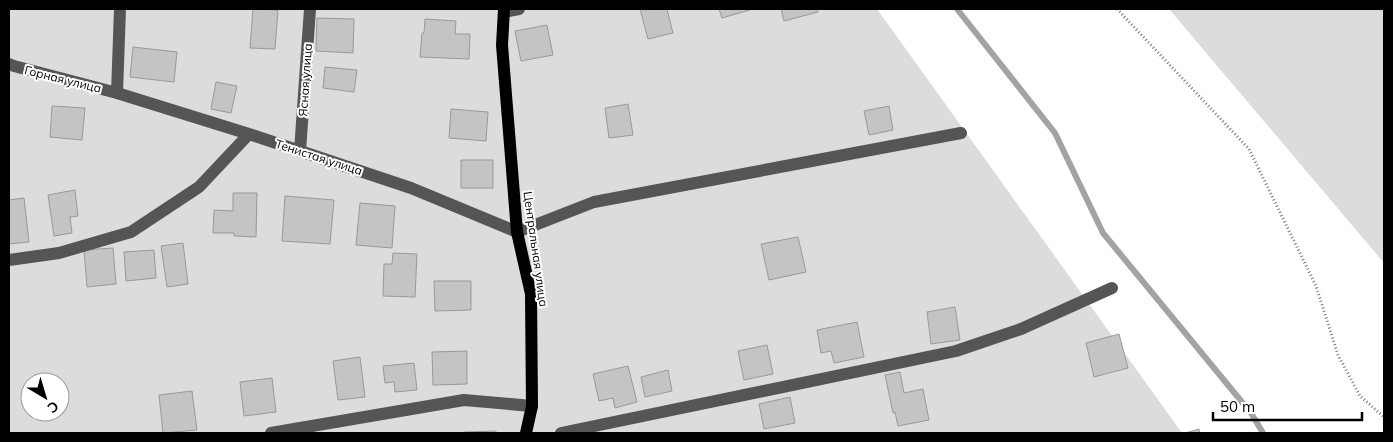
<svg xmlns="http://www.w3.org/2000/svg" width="1393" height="442" font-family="Mulish,sans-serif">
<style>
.green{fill:#dcdcdc;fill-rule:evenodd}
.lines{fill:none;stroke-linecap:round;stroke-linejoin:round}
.stream{stroke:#a3a3a3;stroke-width:6}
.building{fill:#c4c4c4;stroke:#999}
.major-casing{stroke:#dbdbdb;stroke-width:14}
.path{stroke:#777;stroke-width:3;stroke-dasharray:1 2.5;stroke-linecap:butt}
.minor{stroke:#555;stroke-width:12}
.major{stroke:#000;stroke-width:12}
.labels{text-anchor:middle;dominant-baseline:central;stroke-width:4;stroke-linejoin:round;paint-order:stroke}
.street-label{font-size:12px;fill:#000;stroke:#fff}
</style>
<rect width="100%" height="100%" fill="#fff"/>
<path class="green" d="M9 9H877L1182 433H9ZM30 382H60V412H30Z
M1169 9H1384V263Z"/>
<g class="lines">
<path class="stream" d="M957 9 1055 133 1103 233 1251 413 1263 433"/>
</g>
<path class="building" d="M253 9 278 10 275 49 250 48Z
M640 9H667L673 33 648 39Z
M719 9H753L722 18Z
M781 9H817L818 12 784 21Z
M317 18 354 19 353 53 316 51Z
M425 19 456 21 455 34H470L469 59 420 57 422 33H424Z
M547 25 553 55 521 61 515 31Z
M133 47 177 52 174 82 130 77Z
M325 67 357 70 354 92 323 88Z
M216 82 237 86 231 113 211 109Z
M628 104 633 135 609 138 605 108Z
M52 106 85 108 82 140 50 137Z
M889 106 893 130 869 135 864 111Z
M451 109 488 112 486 141 449 138Z
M461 160H493V188H461Z
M75 190 78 216 70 217 72 233 54 236 48 195Z
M233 193H257L256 237 234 236V233H213L214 210 233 211Z
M285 196 334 200 330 244 282 241Z
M24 198 29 242 9 244V200Z
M360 203 395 206 392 248 356 245Z
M798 237 806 272 769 280 761 244Z
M183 243 188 284 167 287 161 246Z
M113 248 116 284 87 287 84 250Z
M154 250 156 278 126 281 124 252Z
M393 253 417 254 415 297 383 296 384 264H392Z
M434 281H471V310L435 311Z
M955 307 960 340 931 344 927 312Z
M857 322 864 357 834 363 831 351 821 353 817 330Z
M1119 334 1128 368 1094 377 1086 343Z
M767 345 773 374 744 380 738 351Z
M467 351V384L433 385 432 352Z
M360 357 365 397 338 400 333 361Z
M414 363 417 390 395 392 394 382 385 383 383 366Z
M628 366 637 402 615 408 613 398 599 401 593 374Z
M668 370 672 391 645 397 641 377Z
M900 372 904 393 923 389 929 420 898 426 895 412 893 413 885 375Z
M272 378 276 412 244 416 240 382Z
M192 391 197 430 163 433 159 395Z
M790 397 795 423 764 429 759 404Z
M1199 429 1200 433H1185Z
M496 431V433H465L464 432Z"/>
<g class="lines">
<defs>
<path id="major" d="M504 9 502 45 517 232 531 294 532 406 526 433"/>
</defs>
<use href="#major" class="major-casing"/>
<path class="path" d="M1117 9 1249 149 1316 286 1338 355 1360 396 1384 417"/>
<path class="minor" d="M504 12 519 9
M9 64 14 66 117 93 249 134 411 188 517 232 594 202 961 133
M117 93 120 9
M300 151 310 9
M9 260 59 253 131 232 199 187 249 134
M271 433 464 400 532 406
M561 433 956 351 1021 329 1112 288"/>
<use href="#major" class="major"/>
</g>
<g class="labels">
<g class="street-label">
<text transform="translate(63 79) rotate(14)">Горная улица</text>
<text transform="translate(305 80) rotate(-86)">Ясная улица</text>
<text transform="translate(319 157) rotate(18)">Тенистая улица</text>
<text transform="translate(536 249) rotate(82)">Центральная улица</text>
</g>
</g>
<rect width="1393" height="442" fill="none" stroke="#000000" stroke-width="20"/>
<g transform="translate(45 397) rotate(142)"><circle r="24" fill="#ffffff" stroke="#999999"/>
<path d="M0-4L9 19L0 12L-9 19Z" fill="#000000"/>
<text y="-8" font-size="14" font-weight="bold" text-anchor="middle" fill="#000000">С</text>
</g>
<path d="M1213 412v8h149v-8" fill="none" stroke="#000000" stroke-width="2.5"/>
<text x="1220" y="412" font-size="15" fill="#000000" stroke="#ffffff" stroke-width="4" paint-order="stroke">50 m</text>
</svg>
